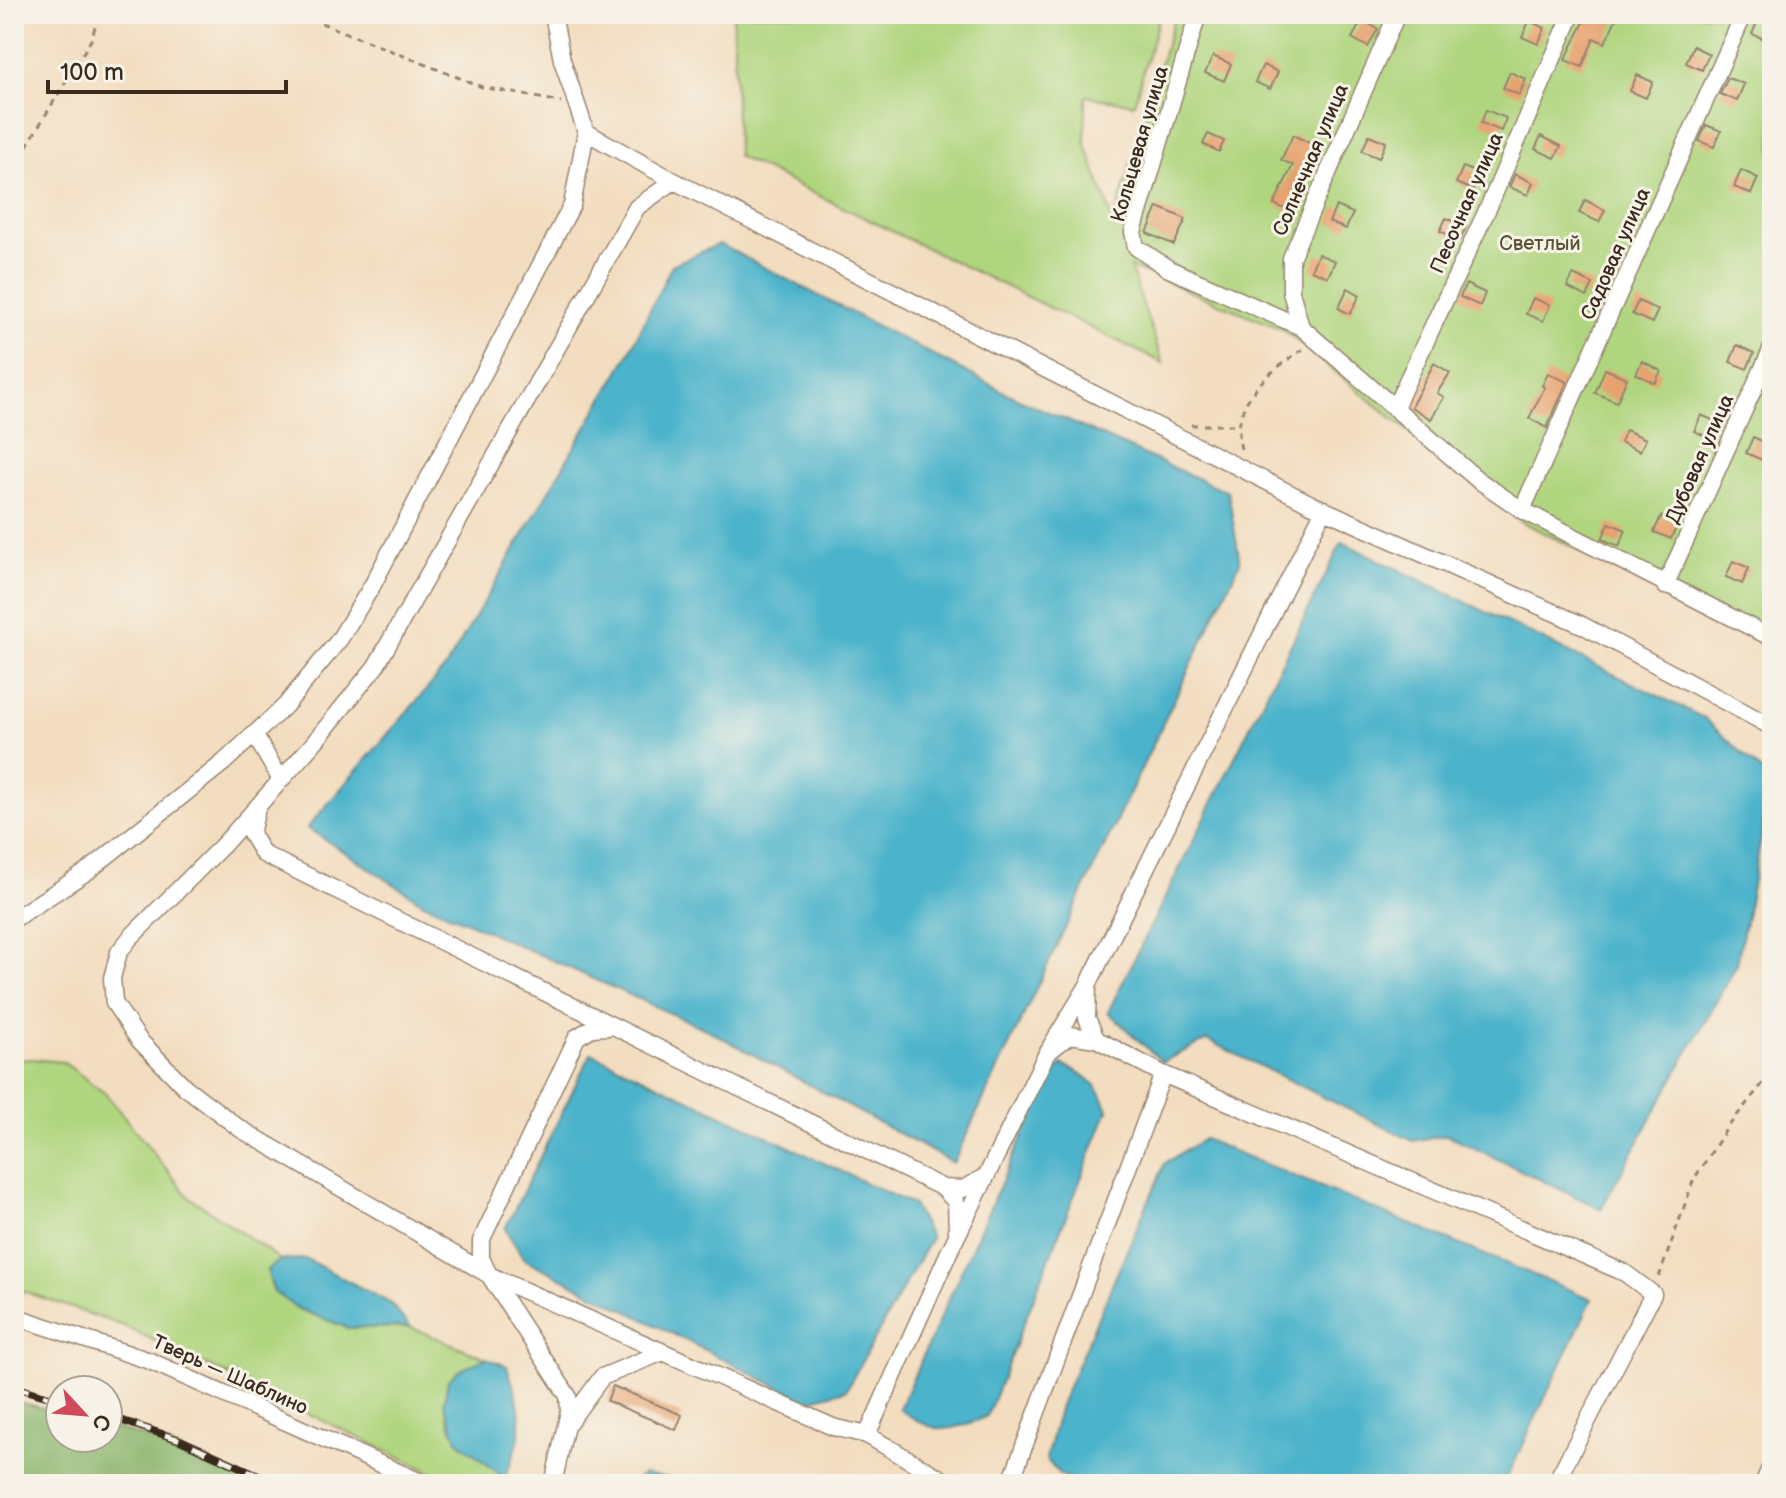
<svg xmlns="http://www.w3.org/2000/svg" width="1786" height="1498" font-family="'Balsamiq Sans',sans-serif">
<style>
.green{fill:#b0d57f;stroke:#76804e;stroke-width:2}
.forest{fill:#8cb66e;stroke:#647046;stroke-width:2}
.water{fill:#4cb3cb;stroke:#446e74;stroke-width:2}
.building{fill:#e7a26f}
.lines{fill:none;stroke-linecap:round;stroke-linejoin:round}
.minor-casing{stroke:#97846f;stroke-width:19}
.path{stroke:#97846f;stroke-width:3;stroke-dasharray:6 6;stroke-linecap:butt}
.minor{stroke:#fff;stroke-width:16}
.rail-casing{stroke:#3b2a1e;stroke-width:8}
.rail{stroke:#f7f3e8;stroke-width:5;stroke-dasharray:15;stroke-linecap:butt}
.labels{text-anchor:middle;dominant-baseline:central;stroke-width:6;stroke-linejoin:round;paint-order:stroke}
.street-label{font-size:20px;fill:#3b2a1e;stroke:#f7f3e8}
.park-label{font-size:20px;fill:#585536;stroke:#f7f3e8}
</style>
<rect width="100%" height="100%" fill="#f7f3e8"/>
<filter id="ink" filterUnits="userSpaceOnUse"><feTurbulence type="fractalNoise" baseFrequency=".0125" numOctaves="2"/><feDisplacementMap in="SourceGraphic" scale="16" xChannelSelector="R" yChannelSelector="G"/><feConvolveMatrix kernelMatrix="1 2 1 2 8 2 1 2 1" color-interpolation-filters="sRGB"/></filter>
<filter id="wash" filterUnits="userSpaceOnUse"><feTurbulence type="fractalNoise" baseFrequency=".006" numOctaves="4" result="noise"/><feDisplacementMap in="SourceGraphic" scale="32" xChannelSelector="R" yChannelSelector="G"/><feGaussianBlur stdDeviation="1.8" result="paint"/><feColorMatrix in="noise" values="0 0 0 0 0 0 0 0 0 0 0 0 0 0 0 0 0 1.4 0 .05"/><feComposite in="paint" operator="in"/></filter>
<g filter="url(#wash)">
<rect width="100%" height="100%" fill="#f3ddc0"/>
<path class="green" d="M733 14H1160L1134 104 1086 96 1085 142 1114 222 1175 14H1772V646L1522 522 1282 329 1130 267 1163 363 737 156Z
M31 1059 63 1062 106 1094 188 1196 281 1260 267 1270 274 1292 299 1309 348 1328 410 1327 486 1358 448 1381C436 1446 477 1443 509 1484H456L124 1326 14 1288V1061Z"/>
<path class="forest" d="M14 1401 60 1412V1438H108V1426L164 1443 251 1484H14Z"/>
<path class="water" d="M719 244 1014 397 1228 492 1240 562 953 1163 710 1031 422 902 307 828 446 667 626 359 672 265Z
M1342 542 1704 718 1772 781 1737 964 1601 1209 1448 1135 1413 1141 1207 1040 1162 1062 1108 1012Z
M591 1053 913 1205 931 1238 846 1390 806 1401 524 1259 505 1229Z
M1062 1065C1088 1075 1098 1083 1108 1110L987 1416C945 1434 936 1434 899 1409L1049 1077Z
M1204 1139 1592 1299 1504 1484H1078L1058 1473 1046 1459 1060 1405 1165 1163Z
M306 1259 390 1303 410 1327 348 1328 299 1309 274 1292 267 1270 281 1260Z
M486 1358 507 1366C523 1413 527 1433 504 1478L457 1440 444 1403 448 1381 458 1371Z
M643 1474 702 1484H632Z"/>
<g id="blocks">
<path class="building" d="M1588 14H1605L1616 19 1605 43 1594 38 1582 67 1565 60Z
M1759 18 1772 24 1769 41 1752 34Z
M1362 20 1378 29 1368 47 1352 38Z
M1529 21 1545 28 1538 44 1522 37Z
M1693 46 1709 54 1702 70 1686 63Z
M1213 56 1231 64 1224 81 1205 73Z
M1263 65 1278 72 1270 89 1255 82Z
M1510 72 1526 79 1519 95 1503 88Z
M1637 75 1653 82 1646 98 1630 91Z
M1728 78 1744 84 1737 101 1720 94Z
M1486 110 1506 118 1501 131 1481 123Z
M1706 125 1721 131 1714 147 1699 141Z
M1208 134 1224 141 1219 152 1203 144Z
M1293 135 1322 149 1289 211 1274 204 1293 165 1281 160Z
M1369 135 1386 142 1379 158 1362 151Z
M1541 136 1561 146 1555 158 1535 149Z
M1463 167 1480 174 1473 190 1456 183Z
M1741 170 1758 178 1751 194 1734 187Z
M1515 174 1533 183 1528 195 1509 187Z
M1585 200 1605 210 1599 222 1579 213Z
M1336 206 1353 213 1346 229 1329 222Z
M1158 207 1186 219 1174 245 1147 233Z
M1446 218 1466 227 1460 240 1440 231Z
M1318 254 1335 261 1328 277 1311 270Z
M1573 275 1593 284 1587 297 1567 287Z
M1466 284 1485 293 1480 306 1460 297Z
M1348 288 1360 295 1350 314 1338 308Z
M1533 298 1550 305 1543 321 1526 314Z
M1638 301 1658 310 1652 323 1632 314Z
M1737 345 1754 353 1747 369 1730 362Z
M1642 361 1661 371 1655 383 1636 374Z
M1434 363 1450 373 1437 393 1444 397 1431 419 1411 407Z
M1605 369 1627 378 1617 402 1595 393Z
M1548 373 1567 382 1547 428 1529 418 1545 387 1542 386Z
M1701 415 1717 422 1710 438 1694 431Z
M1626 430 1646 439 1640 451 1620 442Z
M1753 437 1769 444 1762 460 1746 453Z
M1661 516 1678 523 1671 539 1654 532Z
M1609 523 1626 530 1619 546 1602 539Z
M1733 561 1749 568 1742 584 1726 577Z
M613 1386 682 1415 676 1430 607 1401Z"/>
</g>
</g>
<g filter="url(#ink)">
<use href="#blocks" fill-opacity="0" stroke="#97846f" stroke-width="2"/>
<g class="lines">
<defs>
<path id="minor" d="M1198 14 1133 232 1136 247 1169 269 1301 327 1478 480 1522 510 1772 638
M586 132 674 181 1311 504 1582 625 1772 727
M1301 327 1291 292V258L1397 14
M1395 407 1489 206 1572 14
M1522 510 1744 14
M1665 586 1772 348
M254 734 281 780
M257 808 251 834 263 854 943 1188 956 1202 957 1232
M14 919 88 871 223 763 285 706 339 640 372 586 572 205 586 132 562 60 553 14
M608 1027 592 1028 577 1037 481 1241V1258L489 1275 833 1427 867 1435 950 1484
M1096 1039 1087 1018 1088 985 1324 509
M1051 1046 1087 987
M943 1188 963 1189 986 1176
M14 1316 150 1361 425 1484
M569 1422 602 1377 663 1352
M867 1435 949 1252 1047 1053 1070 1035 1096 1039 1163 1074 1625 1273 1653 1294 1555 1484
M553 1484 569 1411 568 1396 489 1275 239 1128 185 1087 139 1040 114 1003 112 978 119 952 130 938 224 844 313 744 376 666 637 207 674 181
M1010 1484 1163 1074
M1763 1484 1772 1464"/>
</defs>
<use href="#minor" class="minor-casing"/>
<path class="path" d="M299 14 482 87 561 102
M14 167 91 40 99 14
M1191 425H1239
M1241 449C1230 401 1267 374 1303 349
M1659 1277 1694 1179 1727 1128 1772 1072"/>
<use href="#minor" class="minor"/>
<defs>
<path id="rail" d="M14 1387 60 1400
M108 1416 180 1440 278 1484"/>
</defs>
<use href="#rail" class="rail-casing"/>
<use href="#rail" class="rail"/>
</g>
</g>
<g class="labels">
<g class="street-label">
<text transform="translate(1140 144) rotate(-74)">Кольцевая улица</text>
<text transform="translate(1311 160) rotate(-67)">Солнечная улица</text>
<text transform="translate(1467 203) rotate(-66)">Песочная улица</text>
<text transform="translate(1616 254) rotate(-66)">Садовая улица</text>
<text transform="translate(1700 459) rotate(-66)">Дубовая улица</text>
<text transform="translate(230 1375) rotate(24)">Тверь — Шаблино</text>
</g>
<g class="park-label">
<text x="1540" y="244">Светлый</text>
</g>
</g>
<rect width="1786" height="1498" fill="none" stroke="#f7f3e8" stroke-width="48"/>
<g transform="translate(84 1414) rotate(116)"><circle r="38" fill="#f7f3e8" stroke="#aca397" stroke-width="2"/>
<path d="M0-6L14 30L0 20L-14 30Z" fill="#d1495b"/>
<text y="-12" font-size="22" font-weight="bold" text-anchor="middle" fill="#3b2a1e">С</text>
</g>
<path d="M48 80v12h238v-12" fill="none" stroke="#3b2a1e" stroke-width="4"/>
<text x="60" y="80" font-size="24" fill="#3b2a1e" stroke="#f7f3e8" stroke-width="6" paint-order="stroke">100 m</text>
</svg>
